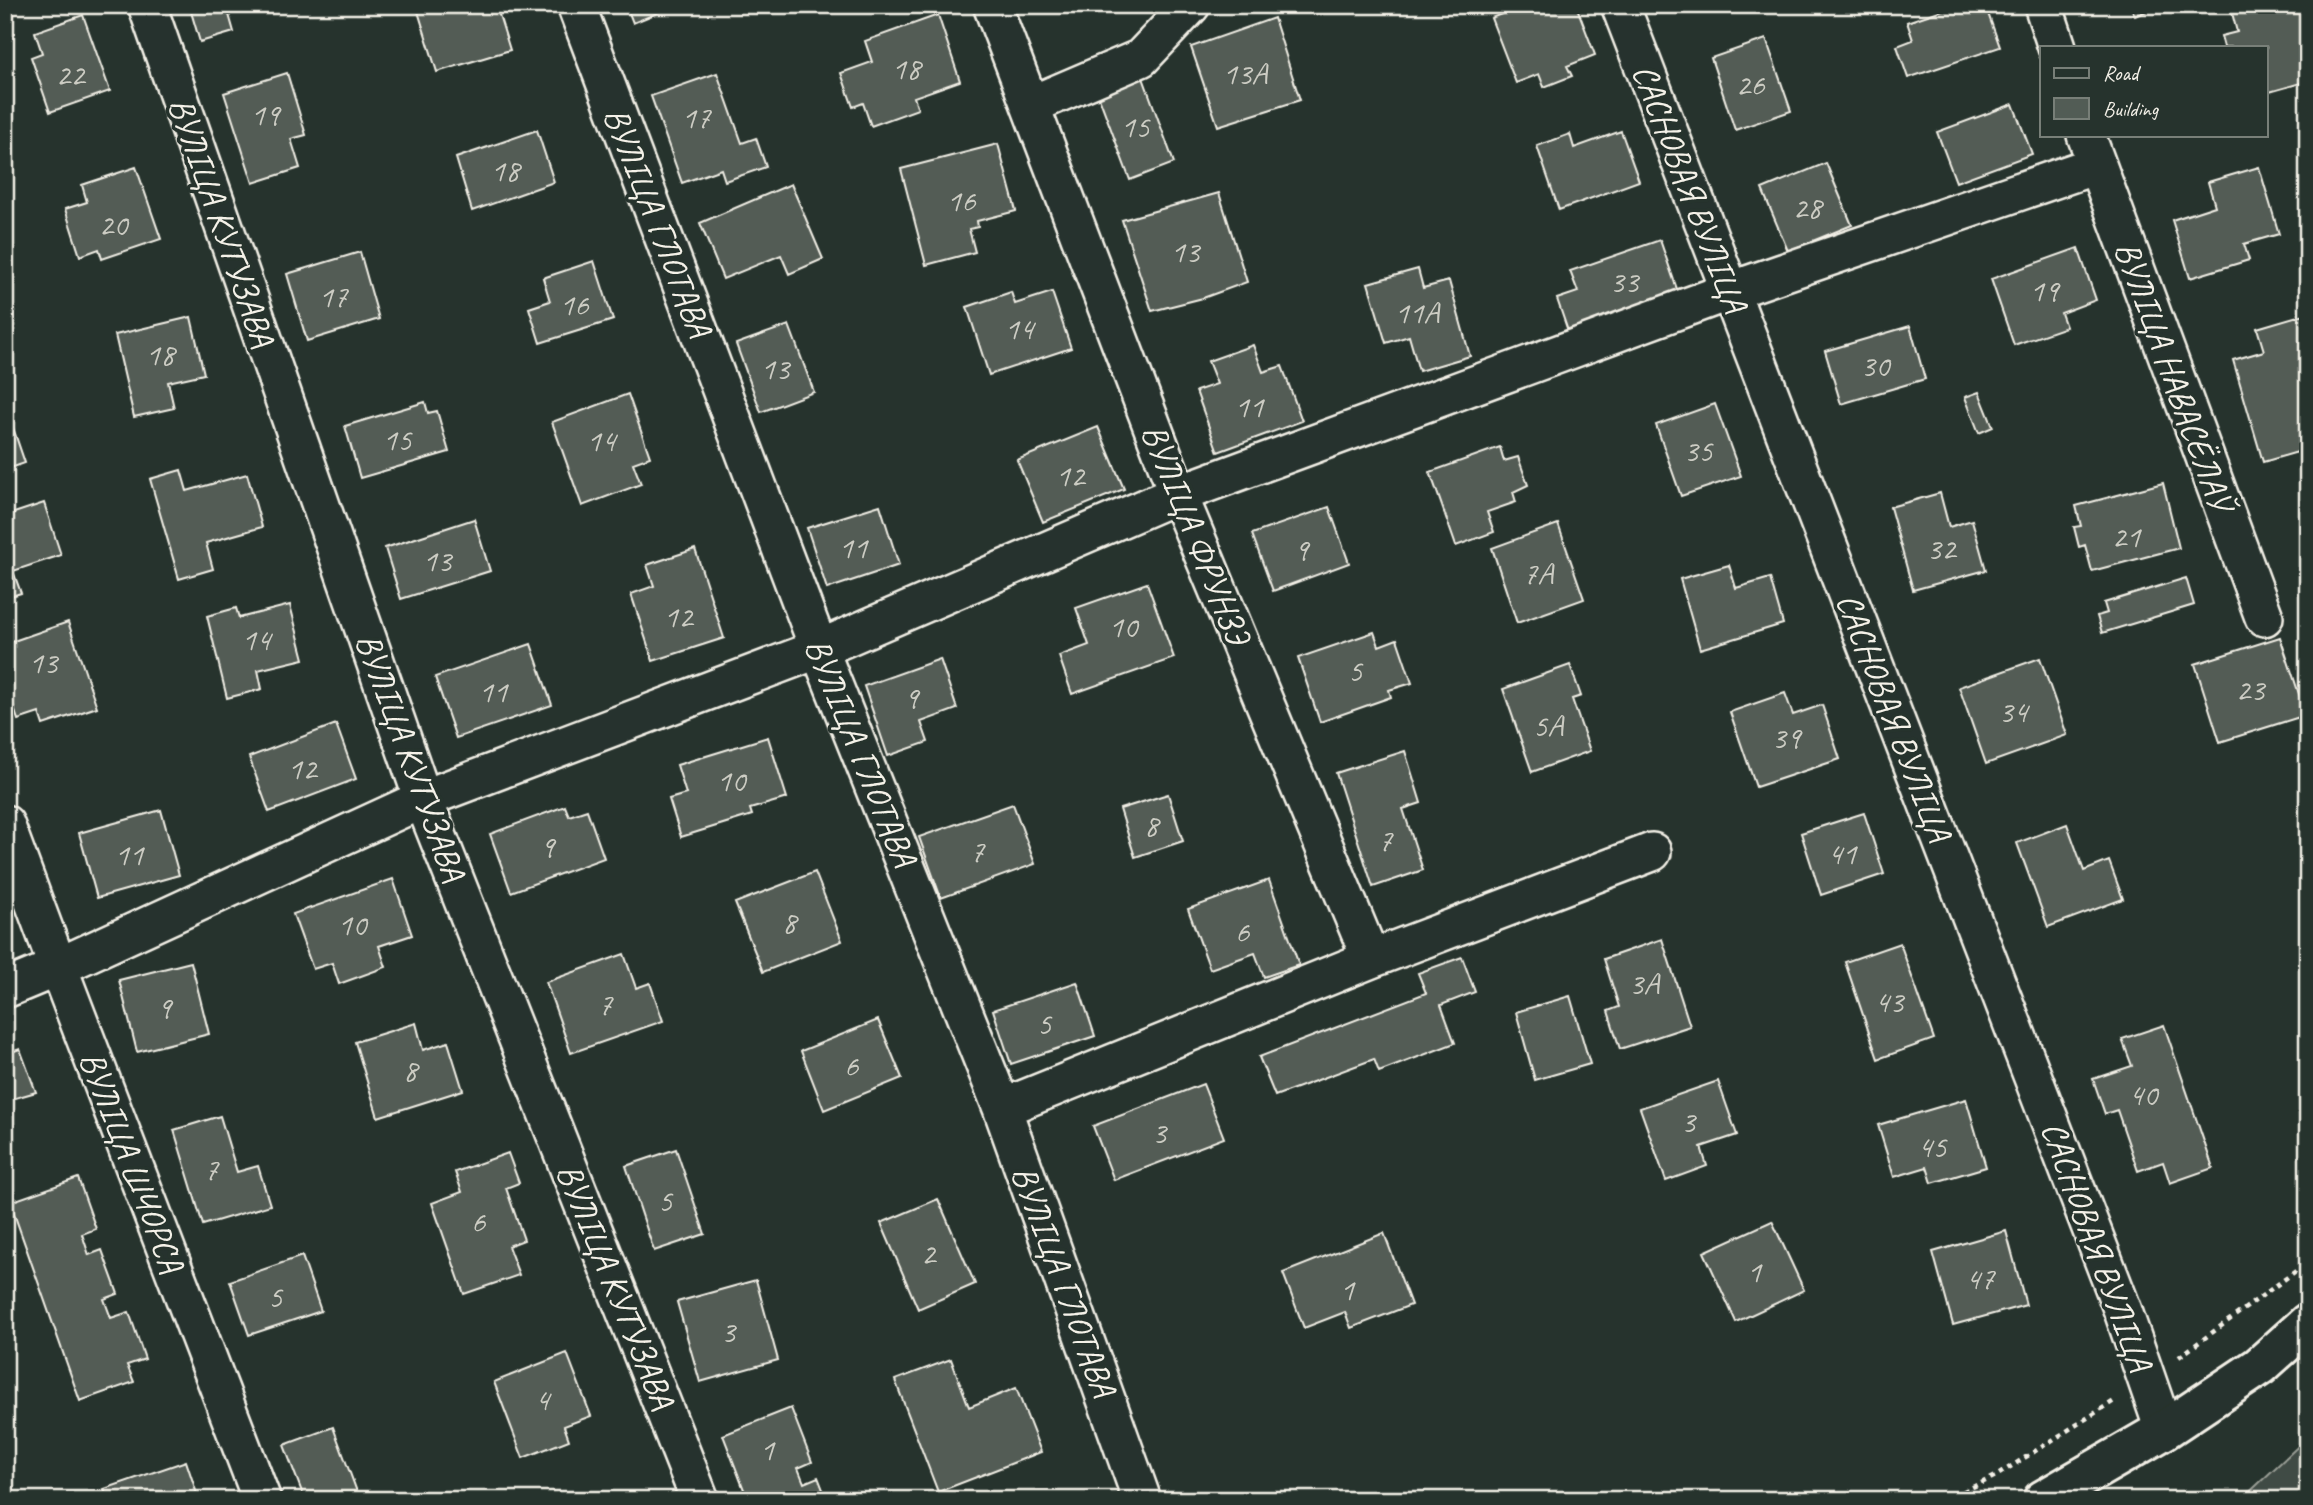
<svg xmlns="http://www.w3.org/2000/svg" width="2313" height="1505" font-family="Caveat,sans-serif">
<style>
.green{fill:#414b45;stroke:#9a9e96;stroke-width:2}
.building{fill:#525c55;stroke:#f4f1e8;stroke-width:2}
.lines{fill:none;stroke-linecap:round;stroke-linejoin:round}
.minor-casing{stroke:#f4f1e8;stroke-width:42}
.primary-casing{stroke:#f4f1e8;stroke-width:44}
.path{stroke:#f4f1e8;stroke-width:4.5;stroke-dasharray:5 5;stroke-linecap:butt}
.minor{stroke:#26332d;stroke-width:37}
.primary{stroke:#26332d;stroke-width:38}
.labels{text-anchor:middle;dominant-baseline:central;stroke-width:7;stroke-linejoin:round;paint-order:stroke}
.number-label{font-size:32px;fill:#ccccc3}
.street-label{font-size:35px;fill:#f4f1e8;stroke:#26332d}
</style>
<rect width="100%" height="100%" fill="#26332d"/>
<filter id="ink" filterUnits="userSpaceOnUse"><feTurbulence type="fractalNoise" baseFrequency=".0143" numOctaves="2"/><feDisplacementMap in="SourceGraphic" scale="14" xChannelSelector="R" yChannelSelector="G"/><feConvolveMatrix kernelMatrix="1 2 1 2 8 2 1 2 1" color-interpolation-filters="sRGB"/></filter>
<g filter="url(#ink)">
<path class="green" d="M2308 1437V1500H2241Z"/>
<path class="building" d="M189 5H238L239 8 228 11 234 32 200 42Z
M416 5H496L510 50 437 72Z
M626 5H663L665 10 633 23Z
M1525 5H1576L1595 55 1567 66 1572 76 1544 87 1539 74 1516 83 1491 18Z
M1957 5H1985L2000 47 1908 78 1897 46 1913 40 1907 22Z
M2130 5H2161L2135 16Z
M2244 5H2301L2305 19 2308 18V81L2266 93V47H2224L2221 36 2237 32 2231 9Z
M83 15 110 91 50 112 31 57 42 53 35 32Z
M938 15 960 81 914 97 918 109 871 126 863 103 853 107 841 73 872 62 865 41Z
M1274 18 1300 100 1218 126 1191 47Z
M1766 39 1791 111 1735 130 1711 58Z
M1141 72 1174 163 1130 180 1096 89Z
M287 73 306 135 291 139 300 168 253 183 224 93Z
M717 73 742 143 756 138 766 167 725 181 721 169 682 183 651 96Z
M2013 104 2032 154 1956 182 1937 132Z
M537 130 554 182 472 211 456 158Z
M1621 131 1639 181 1559 210 1537 146 1570 134 1574 148Z
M998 144 1016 211 977 221 978 227 969 229 975 252 926 265 901 169Z
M1826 163 1852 225 1788 251 1762 189Z
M136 167 161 239 102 259 99 249 80 256 65 209 87 202 82 185Z
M2259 167 2279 234 2244 244 2249 260 2190 278 2172 220 2215 206 2208 182Z
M791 184 823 259 789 274 781 255 723 279 700 223Z
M1219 193 1247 282 1203 298 1152 311 1122 220Z
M1660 240 1679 295 1569 334 1557 299 1578 292 1570 271Z
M2078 248 2096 300 2061 313 2066 327 2014 345 1991 279Z
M360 252 379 319 307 341 287 274Z
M594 261 613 320 540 343 529 308 550 301 543 278Z
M1418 269 1423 288 1449 281 1470 356 1419 371 1409 336 1386 343 1368 283Z
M1011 292 1015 304 1052 292 1071 348 989 375 967 307Z
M2308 313V449L2263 462 2233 360 2264 351 2257 328Z
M191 317 204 374 168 382 174 408 134 417 115 335Z
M789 325 814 392 761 412 736 344Z
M1910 326 1925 379 1841 404 1825 351Z
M1253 345 1263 372 1282 366 1302 421 1218 452 1196 391 1217 384 1208 361Z
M1979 392 1993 427 1979 433 1965 397Z
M628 394 650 457 633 463 641 484 582 506 552 422Z
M425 402 428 413 437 411 449 452 360 478 345 426Z
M1715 404 1741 476 1681 496 1656 425Z
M9 416 25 463 5 470V417Z
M1098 427 1124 489 1043 522 1017 460Z
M1500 447 1504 461 1518 457 1528 485 1513 492 1516 502 1487 512 1494 532 1456 546 1430 472Z
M181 470 187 491 247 474 262 527 206 543 213 569 179 579 150 479Z
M2163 483 2179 548 2092 571 2085 545 2079 547 2074 527 2081 526 2076 506Z
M1940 493 1949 527 1972 520 1986 570 1913 590 1890 507Z
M44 503 61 555 13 571 21 593 5 598V516Z
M880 505 899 565 827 589 807 528Z
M1329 507 1349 563 1273 591 1252 534Z
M474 519 490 571 401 599 385 548Z
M1558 524 1584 599 1517 623 1492 548Z
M695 549 724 638 653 661 631 594 654 586 647 565Z
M1729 565 1736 588 1770 578 1783 624 1700 649 1680 579Z
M2186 578 2194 605 2102 633 2097 616 2107 613 2104 603Z
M1147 583 1174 658 1072 694 1059 656 1089 645 1076 608Z
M290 605 304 659 258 670 262 689 227 698 207 616 236 608 239 618Z
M68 622 97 707 43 725 39 713 18 720 5 681V644Z
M1374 632 1379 646 1397 639 1412 683 1389 690 1391 697 1320 722 1298 658Z
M2280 637 2306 715 2220 742 2195 664Z
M531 644 552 705 456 738 435 677Z
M2040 658 2067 735 1986 764 1959 687Z
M940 659 957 709 921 722 928 742 888 756 864 686Z
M1570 665 1581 696 1572 699 1590 751 1532 772 1503 689Z
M1785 693 1793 715 1822 705 1840 759 1756 787 1730 712Z
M336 724 356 779 269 812 249 757Z
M768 737 787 798 750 809 752 815 681 837 669 799 686 794 677 765Z
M1405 751 1421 803 1403 809 1423 870 1373 887 1336 773Z
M1168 794 1183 841 1135 857 1120 809Z
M1013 804 1035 864 941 898 919 837Z
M565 806 569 816 587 810 604 858 511 892 490 834Z
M161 810 179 875 97 898 79 833Z
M1864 813 1884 874 1821 895 1801 833Z
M2067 824 2084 871 2109 861 2123 899 2048 927 2017 843Z
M815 872 842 941 763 972 735 903Z
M393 879 412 935 379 946 386 967 339 984 332 963 313 969 293 914Z
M1269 880 1299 965 1264 977 1255 953 1210 969 1188 909Z
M1662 939 1690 1026 1620 1049 1608 1011 1619 1007 1604 959Z
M1900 943 1934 1039 1878 1059 1845 962Z
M624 954 636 988 650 983 663 1021 571 1053 546 982Z
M1462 957 1475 992 1441 1005 1455 1043 1379 1072 1374 1059 1275 1096 1259 1057 1426 993 1418 973Z
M191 962 209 1034 137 1052 119 980Z
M1077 982 1095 1036 1011 1064 993 1010Z
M1570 996 1590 1064 1535 1080 1516 1012Z
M878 1020 902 1078 824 1110 801 1051Z
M416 1023 423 1050 448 1042 463 1090 378 1117 355 1042Z
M2164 1025 2213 1168 2170 1183 2163 1162 2138 1171 2117 1110 2105 1114 2093 1079 2132 1066 2122 1039Z
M20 1049 36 1092 5 1101V1054Z
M1718 1081 1737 1135 1701 1147 1707 1166 1666 1181 1640 1108Z
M1203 1084 1224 1138 1114 1180 1093 1126Z
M1966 1099 1986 1167 1932 1183 1927 1167 1894 1177 1878 1125Z
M220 1116 237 1172 258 1166 270 1205 203 1225 174 1130Z
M676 1149 705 1234 654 1251 626 1166Z
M508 1153 519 1183 506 1188 524 1240 508 1246 519 1275 464 1294 432 1203 462 1192 455 1172Z
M78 1178 96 1229 82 1234 89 1255 102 1250 118 1294 104 1299 111 1318 129 1312 145 1359 127 1365 134 1382 80 1401 10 1202Z
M938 1199 975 1284 918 1309 881 1223Z
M1772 1221 1804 1290 1736 1322 1704 1252Z
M2006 1231 2026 1305 1953 1325 1933 1252Z
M1384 1233 1411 1305 1351 1328 1345 1312 1304 1328 1283 1273Z
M302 1256 321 1311 249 1335 230 1281Z
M756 1280 778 1360 700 1382 677 1302Z
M567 1353 591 1416 564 1426 569 1440 523 1458 494 1382Z
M951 1359 969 1407 1016 1388 1041 1452 938 1492 895 1380Z
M791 1408 812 1462 798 1468 804 1483 818 1477 827 1500H748L723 1435Z
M333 1427 360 1500H305L284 1445Z
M186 1461 199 1500H108L104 1489Z"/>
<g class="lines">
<defs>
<path id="minor" d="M147 5 423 799 700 1500
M576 5 819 649 1002 1108 1142 1500
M992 5 1178 494 1371 959
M1620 5 2123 1311 2164 1430
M2043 5 2057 47
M1031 105 1141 58 1191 5
M2086 135 2264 617
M5 824 58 967 262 1500
M5 989 58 967 423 799 819 649 1178 494 1730 291 2096 165
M1002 1108 1371 959 1652 852"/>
<path id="primary" d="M2043 1500 2164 1430 2260 1366 2308 1323"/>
</defs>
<use href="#minor" class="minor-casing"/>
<use href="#primary" class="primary-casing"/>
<path class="path" d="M2179 1357 2308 1262
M1945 1500 1996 1476 2114 1401"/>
<use href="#minor" class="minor"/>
<use href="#primary" class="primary"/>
</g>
</g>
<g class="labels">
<g class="number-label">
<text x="906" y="68">18</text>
<text x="1245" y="73">13А</text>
<text x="70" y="74">22</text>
<text x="1750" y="84">26</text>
<text x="265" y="114">19</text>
<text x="696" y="117">17</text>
<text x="1135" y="126">15</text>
<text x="505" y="170">18</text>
<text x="961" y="200">16</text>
<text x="1807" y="207">28</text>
<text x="113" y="224">20</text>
<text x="1185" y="251">13</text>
<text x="1624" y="281">33</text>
<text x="2044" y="290">19</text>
<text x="333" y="296">17</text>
<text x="574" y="304">16</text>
<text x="1417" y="312">11А</text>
<text x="1019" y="328">14</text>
<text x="160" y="354">18</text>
<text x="1875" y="365">30</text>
<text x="775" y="368">13</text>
<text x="1249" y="406">11</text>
<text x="397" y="439">15</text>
<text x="601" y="440">14</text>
<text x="1698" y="450">35</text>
<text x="1070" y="475">12</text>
<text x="2126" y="536">21</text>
<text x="853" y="547">11</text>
<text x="1941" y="548">32</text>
<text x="1301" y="549">9</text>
<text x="437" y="560">13</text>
<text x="1538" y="573">7А</text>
<text x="678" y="616">12</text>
<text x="1123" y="626">10</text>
<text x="256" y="639">14</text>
<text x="43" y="662">13</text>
<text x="1355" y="670">5</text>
<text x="2250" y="689">23</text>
<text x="493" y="691">11</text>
<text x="911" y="697">9</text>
<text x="2013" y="711">34</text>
<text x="1548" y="725">5А</text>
<text x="1786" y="737">39</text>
<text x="302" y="768">12</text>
<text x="731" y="780">10</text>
<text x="1151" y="825">8</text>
<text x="1385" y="840">7</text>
<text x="547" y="846">9</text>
<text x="977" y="851">7</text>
<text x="1842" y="853">41</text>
<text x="129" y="854">11</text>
<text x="789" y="922">8</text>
<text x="352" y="924">10</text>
<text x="1242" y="931">6</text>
<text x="1644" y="983">3А</text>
<text x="1889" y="1001">43</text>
<text x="605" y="1004">7</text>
<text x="164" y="1007">9</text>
<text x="1044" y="1023">5</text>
<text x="851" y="1065">6</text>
<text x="410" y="1070">8</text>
<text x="2143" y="1094">40</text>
<text x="1688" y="1121">3</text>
<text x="1159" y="1132">3</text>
<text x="1932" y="1146">45</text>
<text x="211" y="1169">7</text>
<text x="665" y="1200">5</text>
<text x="478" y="1221">6</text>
<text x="928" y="1253">2</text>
<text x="1754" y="1271">1</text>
<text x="1980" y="1278">47</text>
<text x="1347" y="1289">1</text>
<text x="275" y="1296">5</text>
<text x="728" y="1331">3</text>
<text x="542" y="1399">4</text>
<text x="767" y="1449">1</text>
</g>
<g class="street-label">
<text transform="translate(1690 188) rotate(69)">САСНОВАЯ ВУЛІЦА</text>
<text transform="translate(222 222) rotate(71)">ВУЛІЦА КУТУЗАВА</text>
<text transform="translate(658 222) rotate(69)">ВУЛІЦА ГЛОТАВА</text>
<text transform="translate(2174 376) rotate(70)">ВУЛІЦА НАВАСЁЛАЎ</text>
<text transform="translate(1196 534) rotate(68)">ВУЛІЦА ФРУНЗЭ</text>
<text transform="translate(1894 717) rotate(69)">САСНОВАЯ ВУЛІЦА</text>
<text transform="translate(861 752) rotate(68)">ВУЛІЦА ГЛОТАВА</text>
<text transform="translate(411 757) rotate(70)">ВУЛІЦА КУТУЗАВА</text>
<text transform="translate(132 1162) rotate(69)">ВУЛІЦА ШЧОРСА</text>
<text transform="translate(2097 1246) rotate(70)">САСНОВАЯ ВУЛІЦА</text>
<text transform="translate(1064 1281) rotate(70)">ВУЛІЦА ГЛОТАВА</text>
<text transform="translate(616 1286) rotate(68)">ВУЛІЦА КУТУЗАВА</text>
</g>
</g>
<rect width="2313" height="1505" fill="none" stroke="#26332d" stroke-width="28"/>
<rect x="14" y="14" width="2285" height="1477" fill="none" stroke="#f4f1e8" stroke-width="2.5" filter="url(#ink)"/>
<rect x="2040" y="46" width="228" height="91" fill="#26332d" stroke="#787f78" stroke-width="2"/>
<rect x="2054" y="68" width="35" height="10" fill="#26332d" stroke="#787f78" stroke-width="2"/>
<text x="2103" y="80" font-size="21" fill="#f4f1e8">Road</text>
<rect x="2054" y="98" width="35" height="21" fill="#525c55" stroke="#787f78" stroke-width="2"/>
<text x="2103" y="116" font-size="21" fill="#f4f1e8">Building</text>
</svg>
